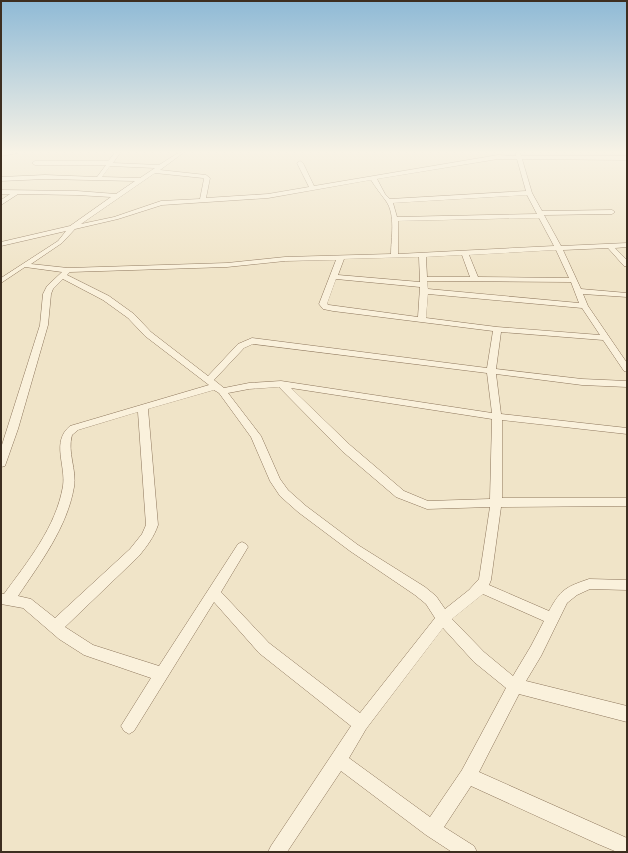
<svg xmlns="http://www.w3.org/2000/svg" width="628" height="853" font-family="'Libre Baskerville',serif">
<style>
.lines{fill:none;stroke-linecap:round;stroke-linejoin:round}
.minor-casing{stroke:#8d765c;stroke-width:1}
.minor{fill:#faf1dc;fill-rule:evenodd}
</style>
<rect width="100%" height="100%" fill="#f0e4c8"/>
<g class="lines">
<defs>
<path id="minor" d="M1 153H18L1 156Z
M115 153H120L113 163 159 165 178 153H183L160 170 206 175 210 178 206 198 268 194 309 187 297 163 300 161 303 163 314 186 498 155 516 156V153H520L521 156H627V160L522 159 532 193 542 211 612 210 615 212 612 214 544 215 561 246 627 243V247L615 248 627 260V266H624L608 248 563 250 581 289 627 293V297L583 294 588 306 627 363V372L624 371 603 340 501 332 496 369 582 379 627 381V387L582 385 496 374 501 414 627 428V434L502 420V498H627V506L501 507 491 580 489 585 549 611C561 589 566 587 589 579L627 580V590L590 589 577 595 567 603 541 656 526 681 627 706V722L519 694 479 772 627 838V852H617L598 844 471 786 444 827 474 846 477 852H452L426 835 341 771 287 852H268L271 846 351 726 259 653 214 602 134 731 129 734 124 731 121 726 151 678 84 655 59 639 23 608 1 604V594H4C28 561 56 527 63 486 66 465 51 442 70 426L209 385 145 336 128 318 103 300 63 279 53 289 51 294 48 325 18 429 6 463 5 466 1 467V448L40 325 43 294 47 286 62 272 25 267 1 283V278L58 241 66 231 1 246V242L70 226 111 197 77 195 18 194 1 205V200L10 194H1V190L77 191 116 194 135 181 45 179 1 181V177L45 175 97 177 106 165H35L32 163 35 161H108ZM498 159H517L526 191 390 199 385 194 377 179ZM110 166 155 168 140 178 102 177ZM155 173 203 178 204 179 200 199 161 201 114 217 81 224ZM371 180C376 188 381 194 386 201 396 215 391 238 391 254L285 257 227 263 68 268 31 264 62 243 75 229 118 219 162 205 268 198ZM527 195 537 214 397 217 393 203ZM539 218 554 246 398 254V221ZM556 250 569 278 478 277 469 255ZM462 255 470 277H427L426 257ZM419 257 420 282 338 275 344 259ZM336 260 319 304 323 309 333 311 493 331 487 368 252 338 238 344 208 376 151 332 134 314 109 296 67 275 70 272 227 267 285 261ZM336 279 420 287 418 317 329 305 327 304ZM427 281 571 282 579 303 428 289ZM428 294 582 308 600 335 497 327 426 318ZM253 344 487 373 492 413 281 381 249 383 224 388 214 380 244 348ZM279 387 342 451 396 497 427 509 490 507 479 579 469 590 445 609 436 596 425 587 358 545 306 506 288 490 280 479 261 436 228 393 249 389ZM291 388 492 419 490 499 428 501 404 491 350 445ZM214 390 219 393 251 437 270 481 280 496 298 512 350 551 415 595 426 604 435 618 360 713 269 643 221 592 248 547 246 544 242 542 238 544 159 666 93 645 65 627 139 556C147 546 154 537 158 525L148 409ZM138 412 146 525 142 534 130 549 55 618 31 599 18 596C40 563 67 528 74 487 77 469 67 453 72 435L78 430ZM483 594 544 621 531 646 513 676 484 652 452 619ZM443 628 474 662 506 688 462 770 430 817 349 758 366 729Z"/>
</defs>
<use href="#minor" class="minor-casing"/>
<use href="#minor" class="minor"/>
</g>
<linearGradient id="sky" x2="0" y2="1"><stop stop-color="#8fbad6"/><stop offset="0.56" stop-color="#f8f3e6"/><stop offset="1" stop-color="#f8f3e6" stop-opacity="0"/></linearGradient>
<rect width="628" height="272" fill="url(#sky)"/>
<rect width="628" height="853" fill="none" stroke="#3d2e20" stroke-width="4"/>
</svg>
